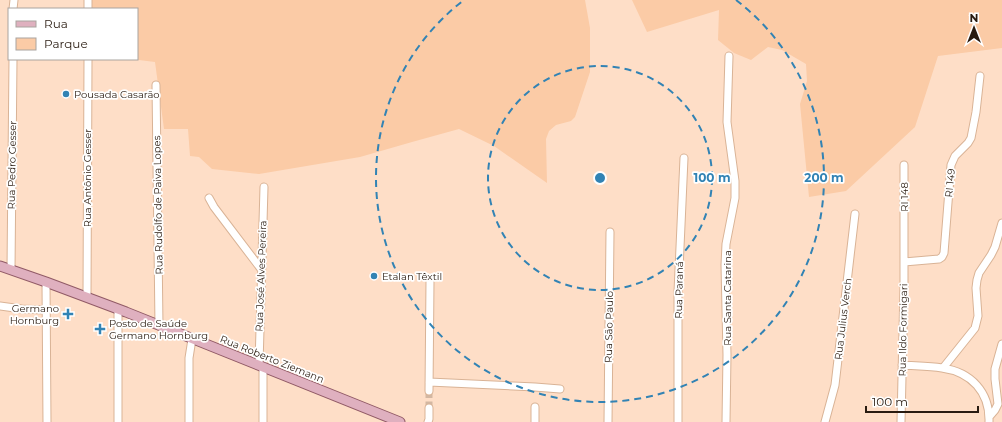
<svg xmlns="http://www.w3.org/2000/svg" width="1002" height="422" font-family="Montserrat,sans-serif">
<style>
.green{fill:#fbcba6}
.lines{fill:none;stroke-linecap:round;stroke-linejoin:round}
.minor-tunnel{stroke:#d3b7a2;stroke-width:7;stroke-dasharray:7 3.5;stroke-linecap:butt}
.minor-casing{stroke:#d9b396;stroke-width:9}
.major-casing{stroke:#915a66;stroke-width:11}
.minor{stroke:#fff;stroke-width:7}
.major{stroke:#dfb0bf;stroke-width:9}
.ring{fill:none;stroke:#3283b4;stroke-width:2;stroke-dasharray:7 5}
.poi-dot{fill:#3283b4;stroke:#fff;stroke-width:1.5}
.labels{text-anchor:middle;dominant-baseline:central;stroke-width:3.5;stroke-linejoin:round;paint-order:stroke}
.poi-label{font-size:10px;fill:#291b10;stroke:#fff;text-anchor:start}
.street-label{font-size:10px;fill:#291b10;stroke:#fff}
.centre{fill:#3283b4;stroke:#fff;stroke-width:2}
.ring-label{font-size:12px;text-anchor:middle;font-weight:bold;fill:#3283b4;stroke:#fff;stroke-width:3.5;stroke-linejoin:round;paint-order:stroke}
</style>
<rect width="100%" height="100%" fill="#fedec7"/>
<path class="green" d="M92 0H585L590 28V72L575 117 571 121 556 125 549 131 546 139 547 183 494 146 459 129 412 142 360 157 259 174 212 169 199 157 190 156 188 129H164L155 62 131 59H137V9H92Z
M632 0H1002V48L938 56 915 127 846 191 809 197 800 104 807 81 806 64 782 50 768 47 751 60 734 53 718 40 719 10 647 32Z"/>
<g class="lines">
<path class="minor-tunnel" d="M429 391V408"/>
<defs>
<path id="minor" d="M13 9 14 0
M88 9V0
M156 85 159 326
M209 198 214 207 261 269
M904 262 939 259 942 257 944 253 951 165 955 156 968 143 971 138 976 112 980 76
M11 270 13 59
M46 282 47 422
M87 297 88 59
M0 306 22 309 46 310
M118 309V422
M259 365 264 187
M902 365C915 366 929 366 942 368 971 372 990 392 989 422
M263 367V422
M943 368 975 328 978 316 976 288 977 280 979 273 991 255 995 247 1002 223
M429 382 535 387 560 389
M429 391 430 281
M535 407V422
M989 417 995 410 998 404 995 379V369L1002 344
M189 422V358L192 339
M428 422 429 419V408
M608 422 610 232
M678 422V292L684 158
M726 422 727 355 725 265 726 244 735 198V181L727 122 729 56
M825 422 835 385 855 214
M901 422 904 286V165"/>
<path id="major" d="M0 266 46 282 126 312 400 422"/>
</defs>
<use href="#minor" class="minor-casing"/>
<use href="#major" class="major-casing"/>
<use href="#minor" class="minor"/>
<use href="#major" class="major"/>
</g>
<g class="ring">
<circle cx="600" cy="178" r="112"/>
<path d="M736 0A224 224 0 1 1 464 0"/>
</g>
<g class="poi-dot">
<circle cx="66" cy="94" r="4"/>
<circle cx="374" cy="276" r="4"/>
<path d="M66 308h4v4h4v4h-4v4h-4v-4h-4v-4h4z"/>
<path d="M98 323h4v4h4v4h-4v4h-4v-4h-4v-4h4z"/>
</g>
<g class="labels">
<g class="poi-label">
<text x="74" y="94">Pousada Casarão</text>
<text x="382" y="276">Etalan Têxtil</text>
<text x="59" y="308" text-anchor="end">Germano<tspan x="59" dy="12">Hornburg</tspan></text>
<text x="109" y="323">Posto de Saúde<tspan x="109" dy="12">Germano Hornburg</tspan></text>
</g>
<g class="street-label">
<text transform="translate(12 165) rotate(-89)">Rua Pedro Gesser</text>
<text transform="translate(87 178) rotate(-90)">Rua Antônio Gesser</text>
<text transform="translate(950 183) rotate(-84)">RI 149</text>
<text transform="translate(904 197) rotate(-90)">RI 148</text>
<text transform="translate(158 205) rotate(-91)">Rua Rudolfo de Paiva Lopes</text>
<text transform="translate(261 276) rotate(-88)">Rua José Alves Pereira</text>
<text transform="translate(679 290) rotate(-89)">Rua Paraná</text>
<text transform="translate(727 298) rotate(-90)">Rua Santa Catarina</text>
<text transform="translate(843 319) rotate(-83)">Rua Julius Verch</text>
<text transform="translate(609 327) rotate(-89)">Rua São Paulo</text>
<text transform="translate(903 330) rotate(-89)">Rua Ildo Formigari</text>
<text transform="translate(272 359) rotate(22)">Rua Roberto Ziemann</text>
</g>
</g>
<circle cx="600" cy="178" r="6" class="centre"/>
<g class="ring-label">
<text x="712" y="182">100 m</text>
<text x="824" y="182">200 m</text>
</g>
<rect x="8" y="8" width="130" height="52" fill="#ffffff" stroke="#a9a49f"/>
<rect x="16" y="21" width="20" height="6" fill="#dfb0bf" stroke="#a9a49f"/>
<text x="44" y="28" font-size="12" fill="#291b10">Rua</text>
<rect x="16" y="38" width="20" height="12" fill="#fbcba6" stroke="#a9a49f"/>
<text x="44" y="48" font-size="12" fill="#291b10">Parque</text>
<g transform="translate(974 28)" stroke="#ffffff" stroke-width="3" paint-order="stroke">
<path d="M0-3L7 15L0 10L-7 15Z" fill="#291b10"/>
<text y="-6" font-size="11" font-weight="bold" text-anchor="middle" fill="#291b10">N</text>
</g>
<path d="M866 406v6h112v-6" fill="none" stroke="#291b10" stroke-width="2"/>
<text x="872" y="406" font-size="12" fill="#291b10" stroke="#ffffff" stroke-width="3" paint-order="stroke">100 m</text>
</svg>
